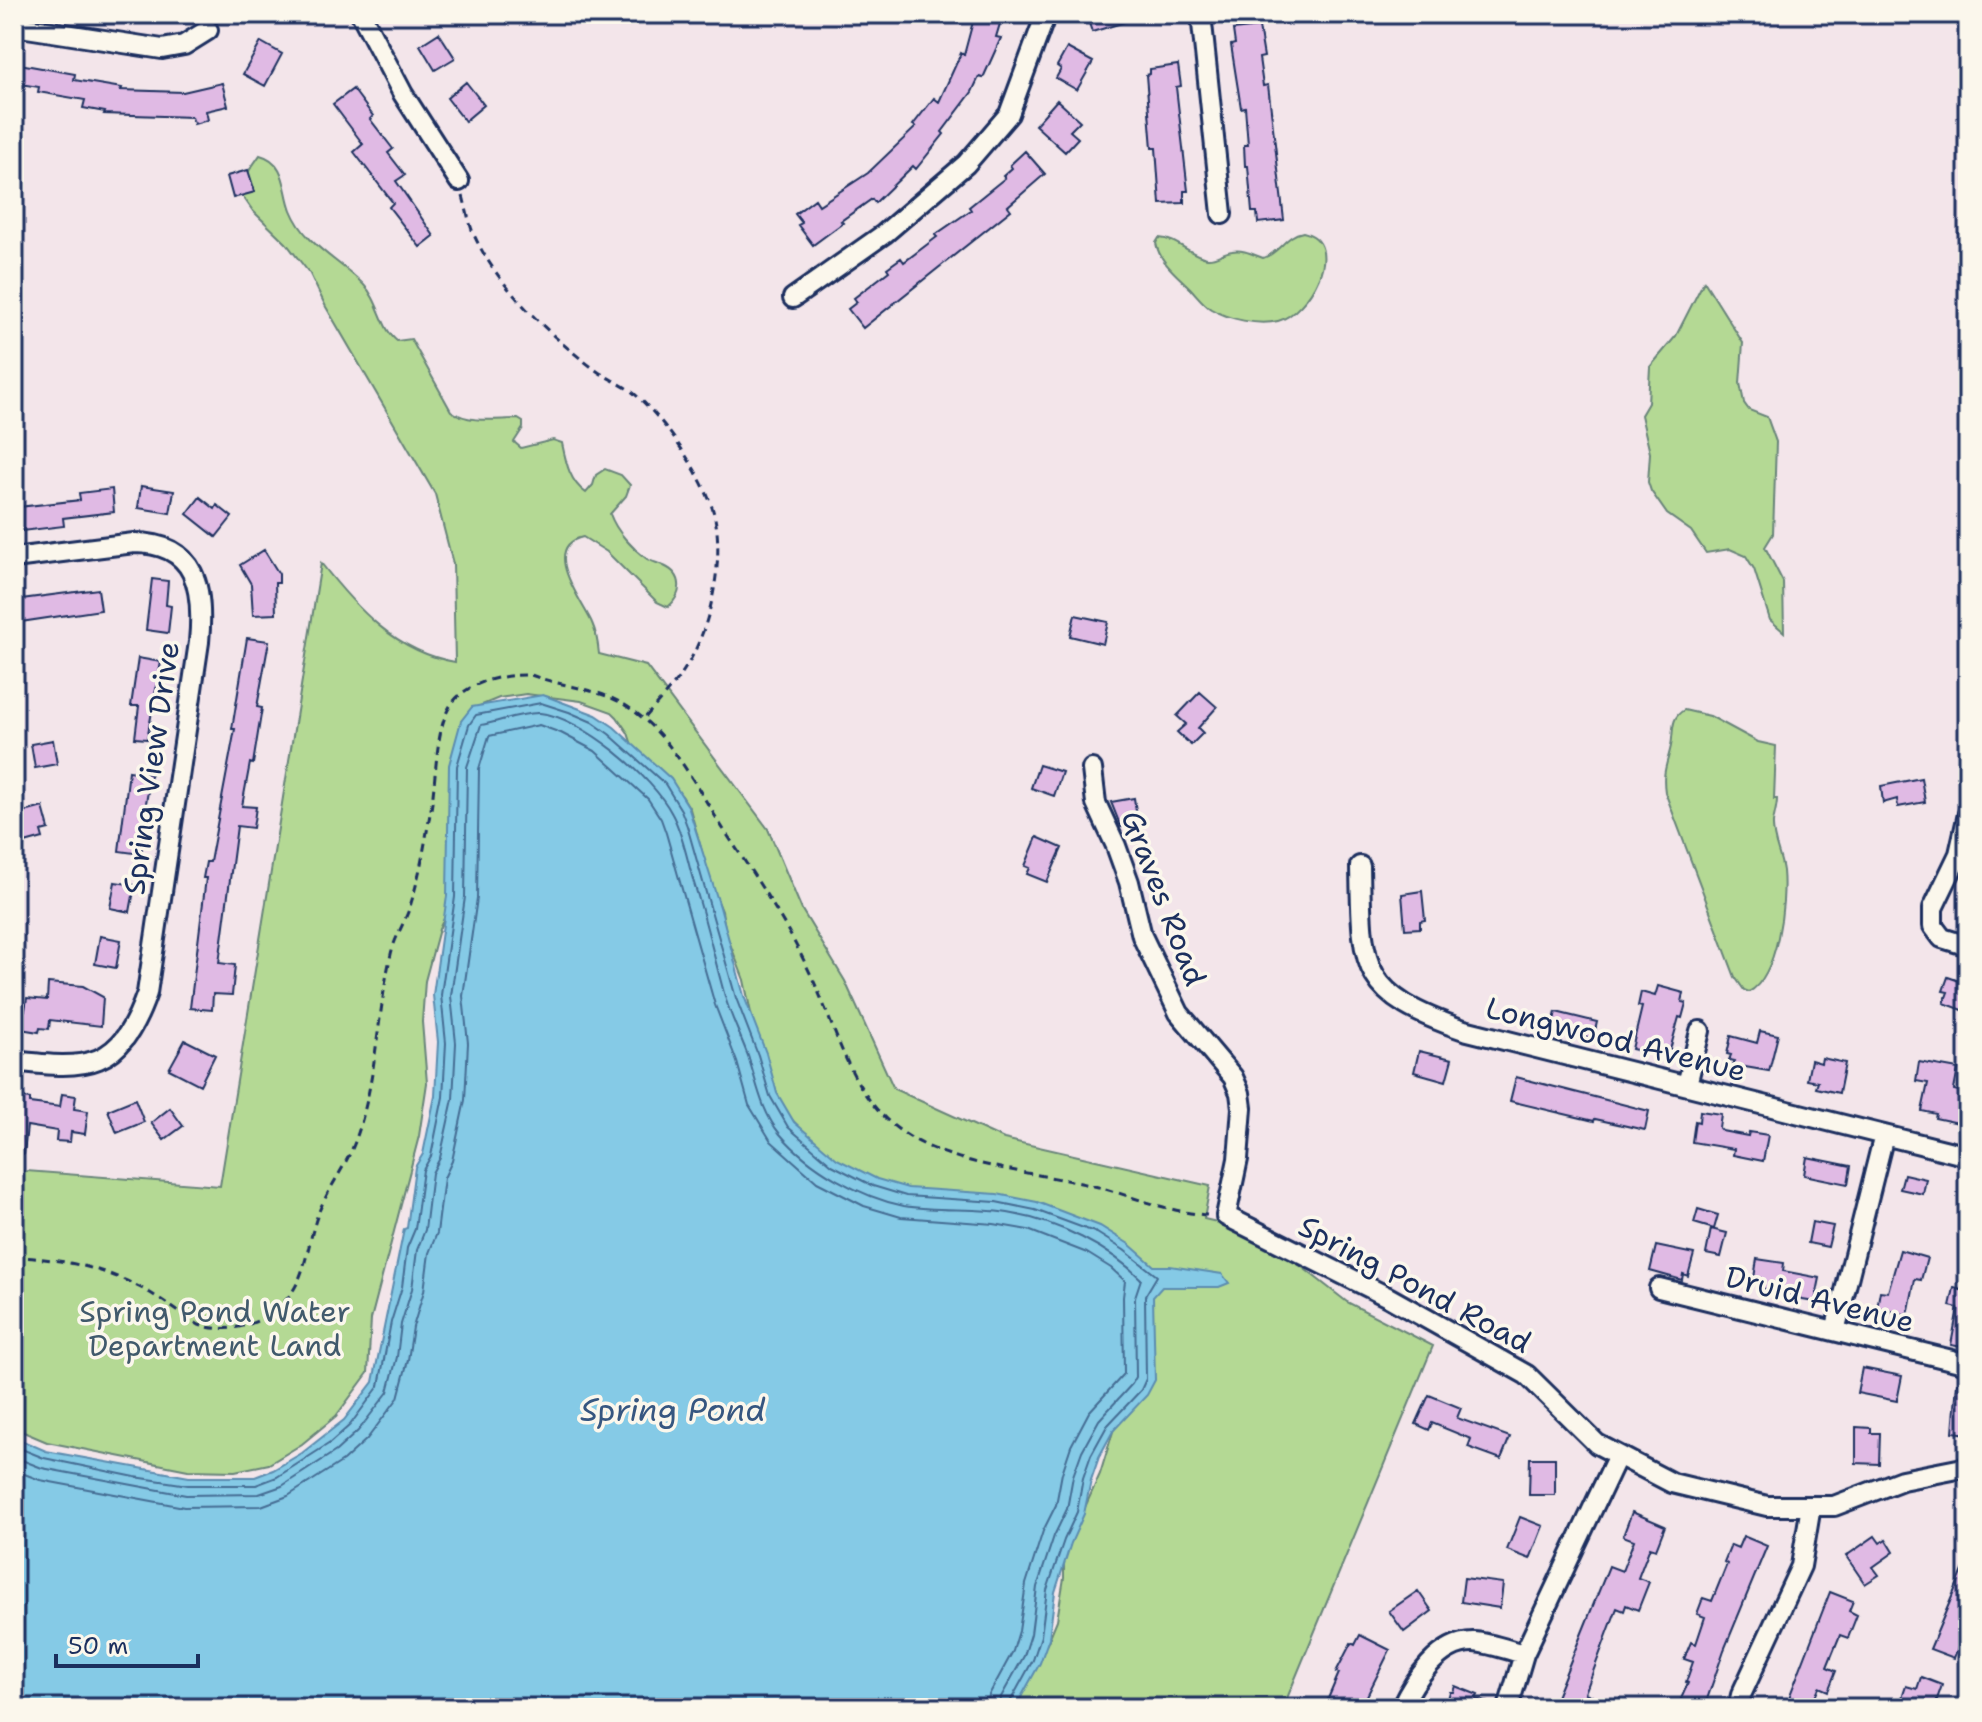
<svg xmlns="http://www.w3.org/2000/svg" width="1982" height="1722" font-family="'Shantell Sans',sans-serif">
<style>
.green{fill:#b4d994;stroke:#688479;stroke-width:2}
.water{fill:#85cae6;stroke:#5b8cb0;stroke-width:2}
.lines{fill:none;stroke-linecap:round;stroke-linejoin:round}
.shore{stroke:#456d94;stroke-width:2}
.building{fill:#e0bae4;stroke:#1b2f5e;stroke-width:2}
.minor-casing{stroke:#1b2f5e;stroke-width:24}
.path{stroke:#1b2f5e;stroke-width:3;stroke-dasharray:8 6;stroke-linecap:butt}
.minor{stroke:#fbf7ec;stroke-width:18}
.labels{text-anchor:middle;dominant-baseline:central;stroke-width:7;stroke-linejoin:round;paint-order:stroke}
.street-label{font-size:30px;fill:#1b2f5e;stroke:#fbf7ec}
.park-label{font-size:30px;fill:#415a6c;stroke:#fbf7ec}
.water-label{font-size:32px;font-style:italic;fill:#365680;stroke:#fbf7ec}
</style>
<rect width="100%" height="100%" fill="#f3e5ea"/>
<filter id="ink" filterUnits="userSpaceOnUse"><feTurbulence type="fractalNoise" baseFrequency=".0125" numOctaves="2"/><feDisplacementMap in="SourceGraphic" scale="16" xChannelSelector="R" yChannelSelector="G"/><feConvolveMatrix kernelMatrix="1 2 1 2 8 2 1 2 1" color-interpolation-filters="sRGB"/></filter>
<g filter="url(#ink)">
<path class="green" d="M260 155C287 162 283 190 291 210 305 245 338 259 363 284 380 301 380 327 397 341L411 339 451 411C470 424 495 419 518 419L523 422V428L514 442 521 448 553 440 562 443C566 462 569 481 586 493L593 485 596 475 605 469 621 475 630 485 626 496 610 514C616 531 632 548 647 559 652 562 659 563 664 566 684 575 683 594 668 607L657 602 607 552 583 537C539 547 584 604 592 623 597 634 598 643 599 654L646 666 768 829 802 910 845 981 894 1089 1004 1139 1210 1186 1204 1219 1256 1231 1347 1302 1433 1346 1283 1708H1017L1036 1658 1047 1644 1057 1620 1064 1578V1554L1100 1474 1115 1425 866 1198 783 1110 759 1051 744 980 726 933 722 911 712 887 690 809 682 796 634 751 628 733 617 717 612 712 581 701 526 694 499 698 477 707 452 840 447 912 439 929 425 981 422 1022 427 1083 419 1136 371 1319 368 1373 336 1416 302 1444 269 1464 235 1471 188 1470 47 1442 14 1428V1170L220 1186 321 563C356 608 396 652 455 662L453 564 435 494 326 307 310 274 286 243 253 211 237 188Z
M1303 232C1349 243 1307 314 1278 321 1258 326 1228 319 1211 309 1203 304 1196 294 1189 287 1177 275 1159 261 1156 243L1159 238C1178 239 1189 255 1207 258 1216 259 1223 252 1232 251 1243 249 1252 254 1263 258 1280 253 1285 235 1303 232Z
M1704 281 1743 343 1740 383 1744 403 1749 410 1767 417 1776 442 1773 534 1765 547 1783 582 1784 632 1770 620 1754 569 1746 556 1730 549 1706 553 1691 531 1667 514 1651 491 1648 482 1650 453 1641 415 1648 403 1650 367 1676 336Z
M1684 710 1710 716 1758 742 1776 746 1774 799H1777C1777 807 1774 815 1773 823 1772 840 1781 855 1783 871 1786 902 1778 976 1749 992L1744 990 1735 977 1665 792C1662 771 1667 765 1671 746 1674 731 1670 718 1684 710Z"/>
<path class="water" d="M543 695 596 715 614 727 671 779 688 806 720 907 744 996 766 1053 777 1093 794 1122 837 1159 877 1179 908 1188 997 1194 1037 1202 1100 1226 1129 1244 1154 1266H1170L1222 1274 1229 1283 1219 1287H1162L1153 1297 1155 1380 1147 1395 1113 1431 1099 1457 1091 1480 1084 1514 1071 1543 1055 1592 1049 1638 1040 1663 1015 1708H14V1437L46 1451 189 1477H255L273 1470 302 1453 344 1420 373 1382 404 1229 407 1228 415 1167 423 1154 435 1096 438 1042 433 995 447 896 449 765 461 721 472 707Z"/>
<g class="lines">
<path class="shore" d="M14 1446 44 1458 135 1477 188 1485H256L277 1477 330 1443 350 1425 379 1386 391 1322 402 1287 407 1248 415 1229 423 1170 431 1156 443 1097 446 1043 441 995 455 897 457 766 469 725 476 715 541 703 569 712 592 722 609 734 665 784 681 810 687 826 736 998 758 1055 770 1096 788 1127 832 1165 873 1186 906 1196 996 1202 1035 1210 1097 1233 1124 1250 1157 1276 1145 1296 1146 1379 1141 1390 1107 1426 1091 1455 1083 1478 1077 1512 1064 1540 1047 1590 1041 1636 1033 1660 1010 1702 1009 1708
M14 1457 42 1468 186 1495 259 1494 282 1486 336 1451 358 1431 388 1392 397 1357 401 1324 412 1289 417 1250 425 1230 432 1173 440 1158 453 1099 456 1043 451 996 465 897 467 767 481 725C500 722 521 712 540 713 582 717 653 777 672 814 683 834 687 860 694 883 706 921 715 961 726 1000 732 1019 741 1037 748 1056 757 1083 761 1111 780 1134 809 1168 860 1197 904 1206 940 1212 977 1207 1013 1214 1058 1222 1109 1247 1141 1279L1135 1297 1136 1377 1132 1384 1099 1420 1082 1451 1073 1476 1067 1509 1054 1536 1037 1587 1031 1634 1024 1656 1001 1697 999 1708
M14 1470 40 1480 184 1507 261 1506 288 1496 343 1461 367 1439 398 1398 408 1360 413 1327 424 1291 429 1253 437 1233 444 1178 452 1161 465 1100 468 1043 463 996 477 898 479 769 489 736 539 725 561 733 595 751 648 799 661 819 666 833 715 1005 737 1062 749 1105 771 1141 817 1182 864 1206 901 1217 994 1224 1028 1230 1087 1253 1111 1268 1125 1281 1123 1297 1124 1374 1089 1412 1071 1446 1062 1473 1056 1505 1043 1531 1026 1584 1019 1631 1013 1651 989 1695 987 1708"/>
</g>
<path class="building" d="M975 14 1002 17 996 37 1001 38 983 78 979 77 972 92 942 132 944 134 916 169 913 166 875 203 872 199 841 221 843 223 813 245 798 225 802 223 795 214 815 199 819 205 868 173 916 127 913 125 934 98 939 102 961 53 964 55Z
M1086 14H1137L1138 18 1092 32Z
M1259 27 1264 57 1259 58 1263 86 1268 85 1284 220 1258 223 1257 212H1252L1248 166H1245L1244 145H1248L1245 107 1241 108 1231 45 1235 44 1233 30Z
M439 33 455 58 435 70 420 45Z
M261 42 282 54 265 86 243 74Z
M1067 48 1093 62 1077 90 1056 78 1061 69 1057 66Z
M14 63 75 74 74 80 122 88 121 90 183 92 222 83 228 106 206 111 208 120 194 124 192 117 104 114 105 112 83 108 85 100 38 92 39 87 14 83Z
M1178 65 1181 86 1176 87 1188 191H1184V203L1160 204 1156 148H1152L1146 75 1150 74V69Z
M466 82 484 105 465 121 447 98Z
M353 89 373 116 370 119 393 149 388 153 405 175 396 181 434 236 420 247 389 207 393 203 354 152 363 144 333 104Z
M1057 100 1080 121 1070 131 1078 138 1065 152 1035 125Z
M1025 151 1045 174 1008 206 1011 210 863 328 848 309 857 302 854 298 889 271 887 268 901 258 904 262 937 237 935 235 971 210 969 207 1005 178 1003 176 1012 168 1010 165Z
M248 170 255 192 233 198 227 176Z
M141 486 174 491 170 513 138 508Z
M112 489 114 512 63 518 64 526 22 531 19 507 80 500 79 493Z
M200 497 215 509 217 505 232 517 216 537 187 514Z
M264 550 279 574V583H275L276 614 253 615 251 584 240 565Z
M152 579 168 581 166 605 171 606 168 633 146 630Z
M98 589 101 610 14 623V600Z
M1075 615 1108 622 1103 644 1070 636Z
M247 638 269 641 257 707 262 708 253 764 250 763 242 806 256 807 253 828 237 826 219 963 235 965 232 995 213 994 212 1010 190 1008 206 878H203L206 862H210L235 729H232Z
M138 658 161 662 147 739 135 738 139 706H131Z
M1200 692 1217 707 1198 728 1203 733 1191 745 1177 732 1186 724 1177 716Z
M53 740 57 764 35 768 31 744Z
M1039 765 1062 772 1054 796 1031 788Z
M129 771 151 774 142 826H146L141 854 119 851Z
M1921 778 1925 802 1898 807 1897 799 1883 803 1881 786Z
M1134 798 1138 825 1121 827 1111 802Z
M43 807 49 829 41 831 43 838 25 843 23 835 14 837V815Z
M1037 837 1062 848 1047 882 1027 874 1030 868 1025 866Z
M115 882 135 885 130 912 110 908Z
M1422 891 1425 920 1420 921V928L1405 929 1402 894Z
M100 936 121 940 116 968 95 964Z
M1948 977 1968 984V1012L1944 1003 1948 992 1943 991Z
M48 983 83 986 103 997 101 1026 50 1020 49 1029 40 1028 39 1032 14 1028V1008L25 1010 27 998 47 1000Z
M1658 986 1684 993 1682 1002 1686 1003 1682 1018 1679 1017 1668 1057 1632 1049 1642 1007 1638 1006 1641 992 1655 996Z
M1556 1012 1597 1022 1593 1039 1552 1029Z
M1760 1031 1778 1035 1769 1071 1733 1065 1734 1061 1729 1060 1731 1055 1727 1054 1731 1036 1757 1043Z
M185 1040 215 1055 200 1085 169 1069Z
M1419 1051 1452 1059 1446 1081 1414 1072Z
M1822 1058 1845 1063 1839 1093 1816 1088 1818 1082 1807 1080 1811 1060 1821 1063Z
M1919 1062 1958 1069 1954 1090 1968 1093V1125L1935 1118 1936 1114 1922 1111 1928 1083 1916 1081Z
M1516 1077 1649 1111 1645 1130 1595 1119 1594 1121 1510 1101Z
M62 1094 76 1096 74 1109 88 1111 85 1134 71 1132 70 1142 56 1141 57 1131 27 1126 24 1154 14 1153V1097L30 1099V1103L60 1107Z
M135 1099 144 1122 117 1133 108 1110Z
M170 1108 183 1126 164 1140 151 1123Z
M1700 1111 1721 1114 1719 1128 1722 1131 1748 1136 1749 1132 1768 1135 1763 1161 1733 1155 1734 1149 1692 1142 1695 1121 1699 1122Z
M1807 1157 1851 1166 1848 1184 1804 1175Z
M1904 1174 1926 1179 1923 1194 1900 1189Z
M1698 1209 1718 1215 1714 1229 1694 1223Z
M1812 1222 1833 1226 1828 1247 1808 1243Z
M1711 1229 1727 1233 1721 1257 1706 1254Z
M1656 1246 1694 1254 1688 1276 1683 1274 1682 1280 1650 1271Z
M1900 1250 1927 1258 1921 1280 1915 1279 1908 1315 1877 1308 1880 1291 1888 1292Z
M1757 1259 1784 1263 1783 1271 1820 1278 1815 1302 1790 1298 1791 1292 1759 1288 1760 1278H1754Z
M1954 1288 1968 1292V1348L1951 1345 1958 1308 1950 1306Z
M1862 1368 1902 1376 1897 1401 1857 1393Z
M1957 1383H1968V1434L1953 1432Z
M1429 1395 1461 1408 1457 1418 1510 1437 1501 1459 1468 1447 1471 1439 1432 1423 1429 1430 1416 1424Z
M1856 1427 1871 1428V1433H1880L1879 1464 1856 1463Z
M1530 1458H1555V1495H1529Z
M1632 1512 1665 1526 1656 1549 1650 1547 1638 1578 1649 1582 1638 1610 1626 1605 1624 1611 1617 1608 1585 1693 1613 1704 1611 1708H1585L1556 1697 1609 1566 1622 1571 1634 1540 1623 1536Z
M1520 1517 1543 1526 1530 1559 1507 1550Z
M1743 1536 1767 1546 1724 1650 1704 1708H1677L1688 1683 1686 1682 1693 1662 1684 1659 1691 1642 1696 1644 1705 1617 1697 1614 1703 1598 1712 1601 1727 1564 1724 1562 1731 1545 1738 1548Z
M1875 1536 1880 1543 1886 1539 1894 1552 1873 1567 1879 1575 1865 1584 1846 1556Z
M1967 1561 1968 1622 1954 1658 1930 1649Z
M1464 1578 1503 1583 1500 1608 1461 1602Z
M1418 1591 1432 1611 1404 1632 1389 1611Z
M1830 1592 1853 1601 1849 1611 1857 1615 1848 1638 1840 1635 1827 1667 1836 1671 1828 1691 1819 1687 1811 1708H1785Z
M1360 1635 1390 1650 1361 1708H1324L1339 1673 1336 1672 1351 1643 1355 1645Z
M1921 1677 1942 1685 1934 1708H1909L1910 1704 1901 1701 1906 1686 1917 1689Z
M1455 1686 1478 1695 1476 1699 1492 1704 1491 1708H1445L1450 1692H1453Z"/>
<g class="lines">
<defs>
<path id="minor" d="M361 14 403 94 459 181
M1201 14 1222 214
M14 26 162 49 184 45 208 30
M793 298 884 234 966 164 1009 114 1046 14
M14 558 134 543C197 543 204 589 199 642L147 993C120 1070 88 1070 14 1061
M1092 769 1096 803 1116 846 1129 882 1142 936 1179 1013 1233 1077 1240 1093 1242 1108 1238 1159 1226 1216 1388 1297 1527 1375 1597 1444 1672 1483 1767 1506H1834L1902 1480 1968 1467
M1968 814 1959 854 1933 908V926L1942 938 1968 946
M1360 866C1362 969 1359 994 1464 1030L1968 1156
M1687 1085 1700 1031
M1659 1288 1968 1364
M1835 1331 1884 1135
M1401 1708C1414 1681 1439 1641 1474 1642 1490 1643 1508 1650 1524 1654
M1508 1708 1524 1654 1618 1455
M1738 1708 1741 1695 1801 1566 1811 1506"/>
</defs>
<use href="#minor" class="minor-casing"/>
<path class="path" d="M463 196C467 210 469 225 475 237 498 287 553 339 597 371 610 380 627 386 638 397 666 422 705 478 714 514 725 558 711 628 686 667 675 685 658 702 644 719
M14 1257C58 1258 101 1267 141 1288 161 1298 179 1313 199 1325 233 1336 275 1321 294 1289 307 1267 309 1238 318 1214 328 1188 347 1165 356 1139 377 1079 377 1015 391 954 395 936 406 921 411 903 420 875 425 843 430 814 437 783 434 725 453 702 469 681 506 674 531 675 562 687 600 688 628 707 672 736 696 787 724 830 758 881 794 934 818 991 837 1035 850 1084 886 1119 938 1169 1035 1170 1102 1188 1137 1198 1169 1212 1207 1215"/>
<use href="#minor" class="minor"/>
</g>
</g>
<g class="labels">
<g class="street-label">
<text transform="translate(151 768) rotate(-82)">Spring View Drive</text>
<text transform="translate(1164 898) rotate(69)">Graves Road</text>
<text transform="translate(1616 1039) rotate(14)">Longwood Avenue</text>
<text transform="translate(1415 1284) rotate(28)">Spring Pond Road</text>
<text transform="translate(1820 1299) rotate(14)">Druid Avenue</text>
</g>
<g class="park-label">
<text x="215" y="1311">Spring Pond Water<tspan x="215" dy="34">Department Land</tspan></text>
</g>
<g class="water-label">
<text x="673" y="1409">Spring Pond</text>
</g>
</g>
<rect width="1982" height="1722" fill="none" stroke="#fbf7ec" stroke-width="48"/>
<rect x="24" y="24" width="1934" height="1674" fill="none" stroke="#1b2f5e" stroke-width="3" filter="url(#ink)"/>
<path d="M56 1654v12h142v-12" fill="none" stroke="#1b2f5e" stroke-width="4"/>
<text x="68" y="1654" font-size="24" fill="#1b2f5e" stroke="#fbf7ec" stroke-width="6" paint-order="stroke">50 m</text>
</svg>
